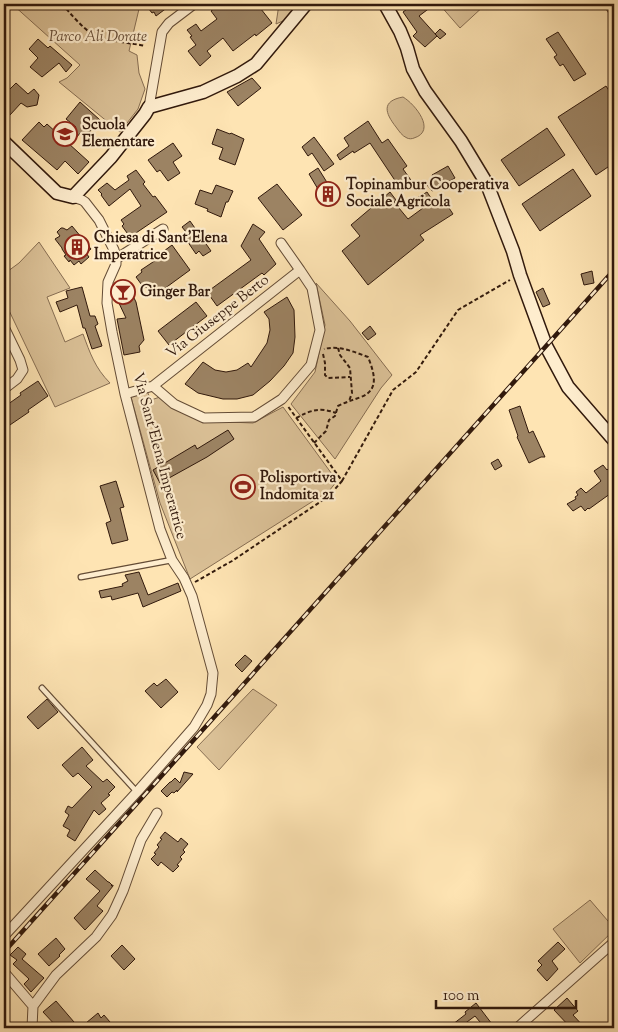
<svg xmlns="http://www.w3.org/2000/svg" width="618" height="1032" font-family="'Sorts Mill Goudy',serif">
<style>
.green{fill:#dbc197;stroke:#866d52}
.building{fill:#9c8363;stroke:#31190c}
.lines{fill:none;stroke-linecap:round;stroke-linejoin:round}
.lane-casing{stroke:#644c36;stroke-width:7}
.street-casing{stroke:#644c36;stroke-width:11}
.secondary-casing{stroke:#31190c;stroke-width:15}
.path{stroke:#31190c;stroke-width:2;stroke-dasharray:4 2.5;stroke-linecap:butt}
.lane{stroke:#feedce;stroke-width:4.5}
.street{stroke:#feedce;stroke-width:9}
.secondary{stroke:#feedce;stroke-width:12}
.rail-casing{stroke:#31190c;stroke-width:4.5}
.rail{stroke:#feedce;stroke-width:2.5;stroke-dasharray:8;stroke-linecap:butt}
.labels{text-anchor:middle;dominant-baseline:central;stroke-width:4.5;stroke-linejoin:round;paint-order:stroke}
.park-label{font-size:15px;font-style:italic;fill:#644b36;stroke:#feedce}
.poi-label{font-size:15px;font-weight:bold;fill:#31190c;stroke:#feedce;text-anchor:start}
.street-label{font-size:15px;fill:#31190c;stroke:#feedce}
</style>
<rect width="100%" height="100%" fill="#fee4b3"/>
<filter id="stains"><feTurbulence type="fractalNoise" baseFrequency=".004" numOctaves="4"/><feColorMatrix values="0 0 0 0 .2 0 0 0 0 .09 0 0 0 0 .02 0 0 0 .5 -.17"/></filter>
<radialGradient id="worn" r=".72"><stop offset=".6" stop-color="#630" stop-opacity="0"/><stop offset="1" stop-color="#630" stop-opacity=".3"/></radialGradient>
<path class="green" d="M12 4H136L139 9 129 51 137 55 139 73 145 89 138 109 120 132 59 82 67 78 80 65Z
M279 4H297L285 20 276 24Z
M439 4H486L460 28Z
M403 97C415 104 437 131 414 138 412 139 409 139 407 138 402 136 399 131 396 127 385 113 381 101 403 97Z
M39 242 70 288 47 297 65 342 83 334C90 353 95 368 110 383L55 407 4 300V274L19 263Z
M316 283 350 321 392 375 381 388 335 459 291 404 315 372 325 325Z
M147 391 151 400 160 397 203 421 253 423 283 407 337 481 329 491 190 579 160 503 131 397Z
M253 689 277 705 219 770 197 747Z
M590 900 614 928V930L580 963 553 929Z"/>
<path class="building" d="M145 4H172L156 16 154 12 152 13Z
M220 4H257L272 23 256 36 255 34 233 51 223 38 207 51 211 56 200 66 188 51 196 45 190 37 192 36 187 30 196 24 201 31 217 19 211 11Z
M414 4H435L419 16 437 36 425 47 413 36 417 32 403 12Z
M440 29 446 34 440 39 435 34Z
M558 32 586 74 574 81 563 64 560 66 554 57 557 55 546 39Z
M38 39 48 48 50 46 72 65 66 72 59 63 42 77 30 67 38 58 29 49Z
M252 78 261 88 238 106 227 92Z
M16 83 28 94 34 89 39 95 37 105 27 107 21 103 10 115 4 110V88L8 91Z
M606 86 614 98V163L596 175 558 117Z
M80 102 100 120 86 136 81 132 71 144 65 140 76 127 66 119Z
M368 121 382 143 388 139 407 166 403 169 413 183 402 191 370 143 354 153 353 151 340 160 337 155 349 146 344 138Z
M39 122 44 127 47 124 89 162 78 174 65 161 57 170 22 140Z
M547 128 565 155 519 186 501 160Z
M217 129 230 134 231 133 244 139 235 165 219 159 223 148 212 144Z
M314 137 334 164 324 171 312 153 308 156 302 147Z
M173 143 182 156 173 162 180 173 168 181 160 170 157 172 148 160Z
M448 166 455 178 432 191 427 185 435 180 432 175Z
M318 168 338 200 328 206 309 174Z
M573 169 591 196 540 231 522 204Z
M136 170 145 182 143 184 153 197 155 196 167 212 130 237 122 226 124 224 121 220 141 206 130 189 109 206 101 195 102 194 98 190 107 183 115 190 129 180 127 176Z
M277 184 302 215 283 230 258 198Z
M216 185 233 191 228 202H226L221 217 207 211 208 209 195 204 200 190 212 194Z
M390 192 396 200 394 202 408 219 423 208 417 198 427 192 437 207 445 202 453 214 420 235 424 240 368 285 342 251 360 236 351 225Z
M190 221 211 251 203 256 199 251 196 254 183 235 186 232 182 227Z
M253 224 265 232 259 239 276 264 264 275 262 273 217 306 207 292 251 260 241 246Z
M72 226 91 249 86 253 89 257 81 264 79 261 74 265 70 260 69 262 64 256 66 255 62 249V248L55 239 60 236 57 232 61 228H63L67 230Z
M172 245 190 270 153 297 146 287 144 288 136 277 142 272 141 270 162 256 160 254Z
M592 271 594 283 584 285 581 274Z
M82 287 90 316H95L98 324 95 326 102 346 92 349 85 328H83L77 305 60 312 56 302 68 298 66 291Z
M543 288 550 304 543 307 536 292Z
M131 292 136 302 144 340 139 346 140 352 124 355 117 319 126 318 117 299Z
M287 297 294 310 295 337 293 353 284 366 270 381 253 395 237 399H223L198 393 185 384 203 362 215 370 226 372 237 370 248 363 251 367 267 343 270 330 269 319 264 312Z
M196 302 207 316 169 345 158 331Z
M370 326 376 334 368 340 362 333Z
M38 381 48 396 28 410 29 412 4 429V407L21 395 20 393Z
M520 406 529 433 533 431 545 457H541L529 463 517 437 518 436 509 410Z
M228 430 234 439 207 457 160 483 153 470 195 445 197 449Z
M498 459 502 466 495 470 491 463Z
M603 465 607 470 609 468 614 474V491L589 509 588 508 585 511 581 506 573 511 567 504 576 499 575 497 578 495 576 492 581 488 586 493 601 481 594 471Z
M116 481 124 507 120 508 128 540 112 544 106 523 111 521 100 486Z
M139 572 148 595 178 583 181 591 143 607 138 593 112 600 111 596 101 598 99 591 123 586 122 584 128 581 125 575Z
M245 655 252 661 242 672 235 665Z
M166 679 178 692 161 708 145 691 154 683 157 686Z
M47 699 58 712 38 729 27 717Z
M82 747 93 760 86 766 103 782 107 779 115 787 108 794 110 795 101 803 106 809 99 815 94 810 75 841 67 836 70 830 63 826 69 815 65 812 68 806 72 808 92 787 78 773 73 777 62 765Z
M184 772 193 774 177 792V790L174 793 172 792 167 797 161 791 170 782H171L175 778 180 783Z
M165 832 178 842 181 838 188 844 183 850 185 852 180 857 182 859 177 865 179 866 173 872 161 862 158 866 151 859 156 854 154 853 159 847 157 845 162 839 160 838Z
M95 870 108 882H109L112 885 111 886 113 885V886L97 906 103 911 85 930 74 918 100 891 86 879Z
M56 938 65 949 59 955 60 956 49 966 38 954Z
M558 942 565 949 552 961 558 969 547 981 537 970 542 965 538 961Z
M122 945 135 959 124 970 111 956Z
M18 947 26 954 22 959 44 978 31 992 24 984 29 979 13 964 17 960 10 955Z
M567 998 578 1011 573 1015 585 1028H571L554 1010Z
M56 1001 74 1022 66 1028H58L43 1012Z
M476 1003 495 1028H485L475 1016 463 1025 466 1028H448L466 1014 465 1012Z
M98 1013 101 1018 104 1015 110 1022 103 1028H80Z"/>
<g class="lines">
<defs>
<path id="lane" d="M81 577 172 560
M42 688 137 792"/>
<path id="street" d="M609 4 614 12
M149 107 162 32 169 23 194 4
M116 259 163 229
M4 327 20 360 23 370 17 379 4 389
M153 386 174 404 204 418 254 417 282 399 311 365 320 330 312 288 300 270
M125 394 153 386 300 270 281 243
M4 936 137 792 194 727 207 705 211 694 213 673 192 596 184 578 172 560 160 529 125 394 112 332 107 303 108 282 116 264V259L114 250 99 220 85 202 82 200 73 197
M4 972 33 1006 32 1028
M33 1006 56 975 96 937 112 915 123 891 141 840 157 813
M517 1028 614 942"/>
<path id="secondary" d="M385 4 400 31 407 48 413 69 425 91 461 141 487 184 513 251 520 275 546 346 568 387 614 440
M4 142 57 193 73 197 111 157 145 114 149 107 203 92 237 76 256 64 306 4"/>
</defs>
<use href="#lane" class="lane-casing"/>
<use href="#street" class="street-casing"/>
<use href="#secondary" class="secondary-casing"/>
<path class="path" d="M62 4C70 13 83 29 94 35 104 41 133 43 145 46
M338 348 340 355 350 368 352 393 349 401
M323 354 325 363V375L328 378 350 377
M296 418C311 410 320 407 336 413
M314 443 326 431 329 420 335 416 338 406C346 402 353 400 361 397 380 390 374 372 368 357 354 352 339 345 324 349
M342 481 393 390 416 372 458 310 510 280
M195 582 232 561 329 496 342 481 287 405"/>
<use href="#lane" class="lane"/>
<use href="#street" class="street"/>
<use href="#secondary" class="secondary"/>
<defs>
<path id="rail" d="M4 952 614 270"/>
</defs>
<use href="#rail" class="rail-casing"/>
<use href="#rail" class="rail"/>
</g>
<defs>
<symbol id="school-ring" viewBox="-11 -11 22 22"><circle r="9.5" fill="#feedce" stroke="#8f2418" stroke-width="1.5"/><path d="M0-5L7-2L0 1L-7-2ZM-4 1L0 2.5L4 1V4Q0 6-4 4Z" fill="#8f2418"/></symbol>
<symbol id="building-ring" viewBox="-11 -11 22 22"><circle r="9.5" fill="#feedce" stroke="#8f2418" stroke-width="1.5"/><path d="M-4-6H4V6H1V3H-1V6H-4ZM-2.5-4.3h1.7v1.8h-1.7ZM.8-4.3h1.7v1.8H.8ZM-2.5-1h1.7V.8h-1.7ZM.8-1h1.7V.8H.8Z" fill="#8f2418"/></symbol>
<symbol id="bar-ring" viewBox="-11 -11 22 22"><circle r="9.5" fill="#feedce" stroke="#8f2418" stroke-width="1.5"/><path d="M-6-5H6L.8 .8V4.5H3.5V6h-7V4.5H-.8V.8Z" fill="#8f2418"/></symbol>
<symbol id="stadium-ring" viewBox="-11 -11 22 22"><circle r="9.5" fill="#feedce" stroke="#8f2418" stroke-width="1.5"/><path d="M0-5a6.5 5 0 1 0 0 10a6.5 5 0 1 0 0-10ZM-3.5-1.8h7v3.6h-7Z" fill="#8f2418"/></symbol>
</defs>
<g fill-rule="evenodd">
<use href="#school-ring" x="51" y="120" width="28" height="28"/>
<use href="#building-ring" x="314" y="180" width="28" height="28"/>
<use href="#building-ring" x="63" y="233" width="28" height="28"/>
<use href="#bar-ring" x="109" y="278" width="28" height="28"/>
<use href="#stadium-ring" x="229" y="473" width="28" height="28"/>
</g>
<g class="labels">
<g class="park-label">
<text x="98" y="37">Parco Ali Dorate</text>
</g>
<g class="poi-label">
<text x="82" y="125">Scuola<tspan x="82" dy="17">Elementare</tspan></text>
<text x="346" y="185">Topinambur Cooperativa<tspan x="346" dy="17">Sociale Agricola</tspan></text>
<text x="94" y="238">Chiesa di Sant'Elena<tspan x="94" dy="17">Imperatrice</tspan></text>
<text x="140" y="292">Ginger Bar</text>
<text x="260" y="478">Polisportiva<tspan x="260" dy="17">Indomita 21</tspan></text>
</g>
<g class="street-label">
<text transform="translate(218 317) rotate(-38)">Via Giuseppe Berto</text>
<text transform="translate(159 456) rotate(75)">Via Sant'Elena Imperatrice</text>
</g>
</g>
<rect width="618" height="1032" fill="none" stroke="#fee4b3" stroke-width="20"/>
<rect x="5" y="5" width="608" height="1022" fill="none" stroke="#31190c" stroke-width="2.5"/>
<rect x="10" y="10" width="598" height="1012" fill="none" stroke="#31190c"/>
<path d="M436 1000v8h140v-8" fill="none" stroke="#31190c" stroke-width="2.5"/>
<text x="443" y="1000" font-size="15" fill="#31190c" stroke="#feedce" stroke-width="4" paint-order="stroke">100 m</text>
<rect width="100%" height="100%" filter="url(#stains)"/>
<rect width="100%" height="100%" fill="url(#worn)"/>
</svg>
